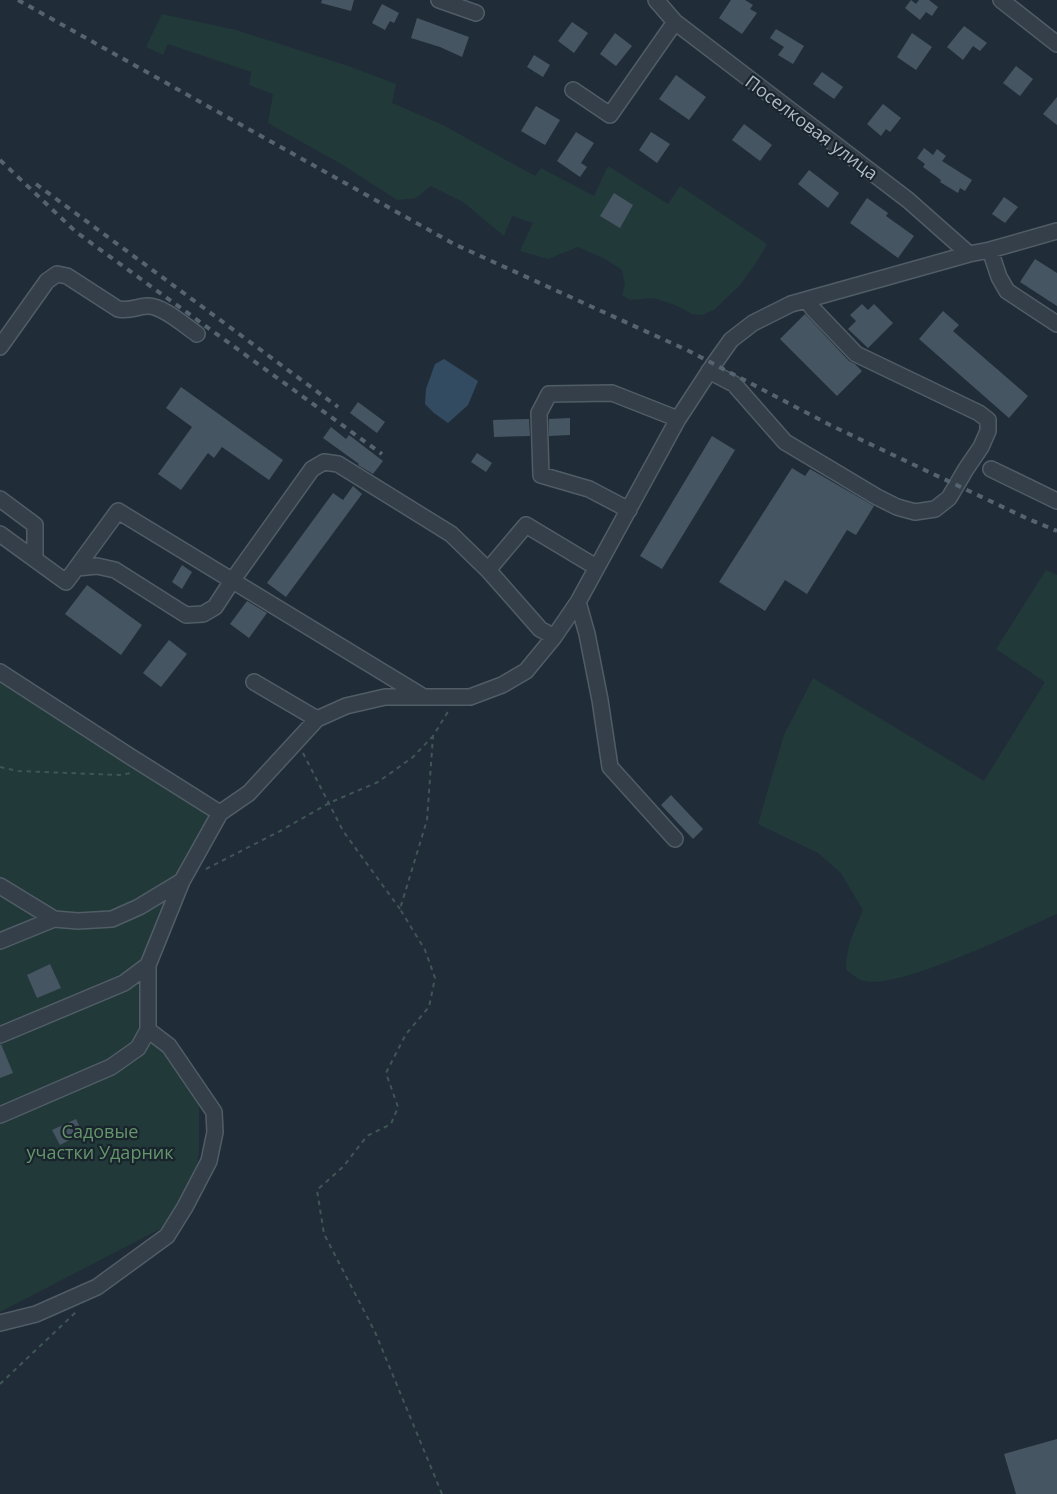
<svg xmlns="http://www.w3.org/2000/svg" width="1057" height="1494" font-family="'Open Sans',sans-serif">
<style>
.green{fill:#223939}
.water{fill:#334b60}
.building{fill:#465562}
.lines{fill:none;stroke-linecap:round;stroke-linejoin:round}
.minor-casing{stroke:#515d66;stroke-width:18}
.path{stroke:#405656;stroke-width:2;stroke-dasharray:4.5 4.5;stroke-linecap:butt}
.minor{stroke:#343f49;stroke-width:15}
.rail{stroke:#566370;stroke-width:4;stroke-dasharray:6 6;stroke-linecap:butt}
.labels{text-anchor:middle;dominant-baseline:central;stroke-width:4.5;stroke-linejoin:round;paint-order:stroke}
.street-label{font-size:18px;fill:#aebac5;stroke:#19242d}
.park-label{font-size:18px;fill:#65966b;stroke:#19242d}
</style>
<rect width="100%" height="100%" fill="#202d38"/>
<path class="green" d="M162 14 236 30 345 65 396 84 392 103 443 125 535 176 541 168 594 196 608 166 668 204 680 186 767 244 758 260 740 285 714 310 702 315 692 314 675 305 654 298 630 300 622 295 625 285 622 270 605 259 578 247 548 259 520 251 533 223 512 216 504 236 463 202 431 186 416 198 397 200 343 165 268 123 273 94 249 85 251 72 168 44 163 55 146 47Z
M1046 570 1057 575V914C1022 929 894 993 861 980 856 978 851 973 846 970 846 947 854 931 863 910L841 873 818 853 758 824 784 735 813 678 984 781 1045 682 996 649Z
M0 672 220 813 148 965V1030L199 1096V1151L191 1213 0 1312Z"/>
<path class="water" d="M444 359 478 381 468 405 448 423 434 413 425 404 426 389 435 364Z"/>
<path class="building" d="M322 0H354L351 11 321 3Z
M731 0H745L753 5 750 9 757 13 742 34 719 18Z
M911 0 916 4 919 0H929L938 7 932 16 926 12 920 20 905 8Z
M382 4 399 13 394 23 390 21 385 30 372 23Z
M417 18 469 37 462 57 440 47 411 38Z
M572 22 588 33 574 53 558 41Z
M964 26 987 43 980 51 973 46 963 60 947 47Z
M776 29 804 46 793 64 778 55 784 47 770 38Z
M615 33 632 46 616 66 600 54Z
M912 33 932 47 916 70 897 57Z
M534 55 550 65 543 77 527 67Z
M1016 66 1033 79 1020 96 1003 83Z
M822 72 843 87 834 99 813 84Z
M676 75 706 97 689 120 659 99Z
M1057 97V125L1043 114Z
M883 104 901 118 890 132 886 129 881 136 867 124Z
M536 106 560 120 545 145 521 131Z
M744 124 772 145 760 161 732 140Z
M576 132 594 143 581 163 587 167 580 177 557 161Z
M651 132 670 144 657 163 639 150Z
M924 148 933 155 937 149 946 156 942 161 972 180 965 191 960 188 958 193 940 182 941 180 923 167 925 164 917 158Z
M809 170 839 193 828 208 798 184Z
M614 193 633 205 620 228 600 216Z
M1004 197 1018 207 1005 223 992 214Z
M867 198 888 213 886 216 914 236 898 258 850 223Z
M1035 259 1057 273V306L1020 282Z
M862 304 868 310 874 304 893 323 868 348 848 329 856 321 850 315Z
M943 311 959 325 953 331 1028 396 1009 418 919 339Z
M805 314 849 361 855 364 862 371 837 396 780 339Z
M181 387 283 460 269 480 222 447 214 458 208 453 181 490 158 474 192 427 166 408Z
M358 402 385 422 377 433 350 413Z
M570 418V435L549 436V419Z
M529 419 530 436 494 437 493 420Z
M331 427 346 439 349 435 383 461 373 474 358 465 359 464 323 438Z
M712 436 735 450 662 569 640 556Z
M477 453 492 463 486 472 471 462Z
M792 468 805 476 810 469 874 506 856 535 847 530 807 594 785 580 765 611 719 582Z
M353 486 362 494 286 597 267 583 333 493 343 500Z
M182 565 192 572 182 589 172 582Z
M87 585 142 625 121 655 65 614Z
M247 601 267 613 249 638 230 624Z
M169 640 187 654 161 687 143 673Z
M671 795 703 829 693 839 661 805Z
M50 964 61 988 37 998 27 975Z
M1 1044 13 1073 0 1078V1045Z
M76 1119 83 1133 60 1145 52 1130Z
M1057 1439V1494H1016L1004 1454Z"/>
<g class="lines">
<defs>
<path id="minor" d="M439 0 476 13
M656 0 675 22 908 200 969 254
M1001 0 1057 44
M573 90 610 115 675 22
M990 250 999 277 1007 291 1057 324
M0 347 47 281 57 274 67 276 118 309C133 311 134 307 147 306 162 305 184 325 197 334
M709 371 734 384 785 442 877 497 897 507 915 512 935 509 949 498 966 469 981 447 988 431V420L979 413 856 354 814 310 806 300
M991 469 1057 501
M0 499 35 525V559
M629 510 589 489 541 475 539 413 549 394 612 393 678 419
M0 534 66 582 118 511 422 696
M77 568 97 566 115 570 186 615 203 614 215 607 232 581 312 469 324 462 338 464 451 534 488 570
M578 602 587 634 600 700 610 767 675 839
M554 637 540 629 488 570 526 525 596 567
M0 672 131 757 220 813 249 793 317 719 346 706 385 697H470L502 685 526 671 554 637 578 602 678 419 714 364 731 340 753 323 791 304 969 254 990 250 1057 231
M254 682 317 719
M0 886 54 919
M0 941 54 919 78 921 112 919 139 907 182 881
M0 1035 124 983 148 965
M0 1115 111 1067 138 1048 148 1030V965L182 881 220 813
M0 1323 36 1314 97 1287 167 1236 185 1207 209 1161 215 1132 214 1112 169 1046 148 1030"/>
</defs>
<use href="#minor" class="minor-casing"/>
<path class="path" d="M303 753 343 831 400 909
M0 767 18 771 120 775 131 773
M206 869 282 830 329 803 378 782 413 757 432 737
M0 1384 76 1312
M442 1494 375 1332 324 1234 317 1190 343 1167 367 1136 391 1124 398 1107 386 1073 406 1034 429 1007 435 978 425 950 400 909 427 820 433 736 449 710"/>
<use href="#minor" class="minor"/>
<path class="rail" d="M18 0 454 244 689 351 830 425 1026 518 1057 531
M0 160 76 232 382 454
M36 184 338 407"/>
</g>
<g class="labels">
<g class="street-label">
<text transform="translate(812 127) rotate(37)">Поселковая улица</text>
</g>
<g class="park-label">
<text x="100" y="1131">Садовые<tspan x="100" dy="21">участки Ударник</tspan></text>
</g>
</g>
</svg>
